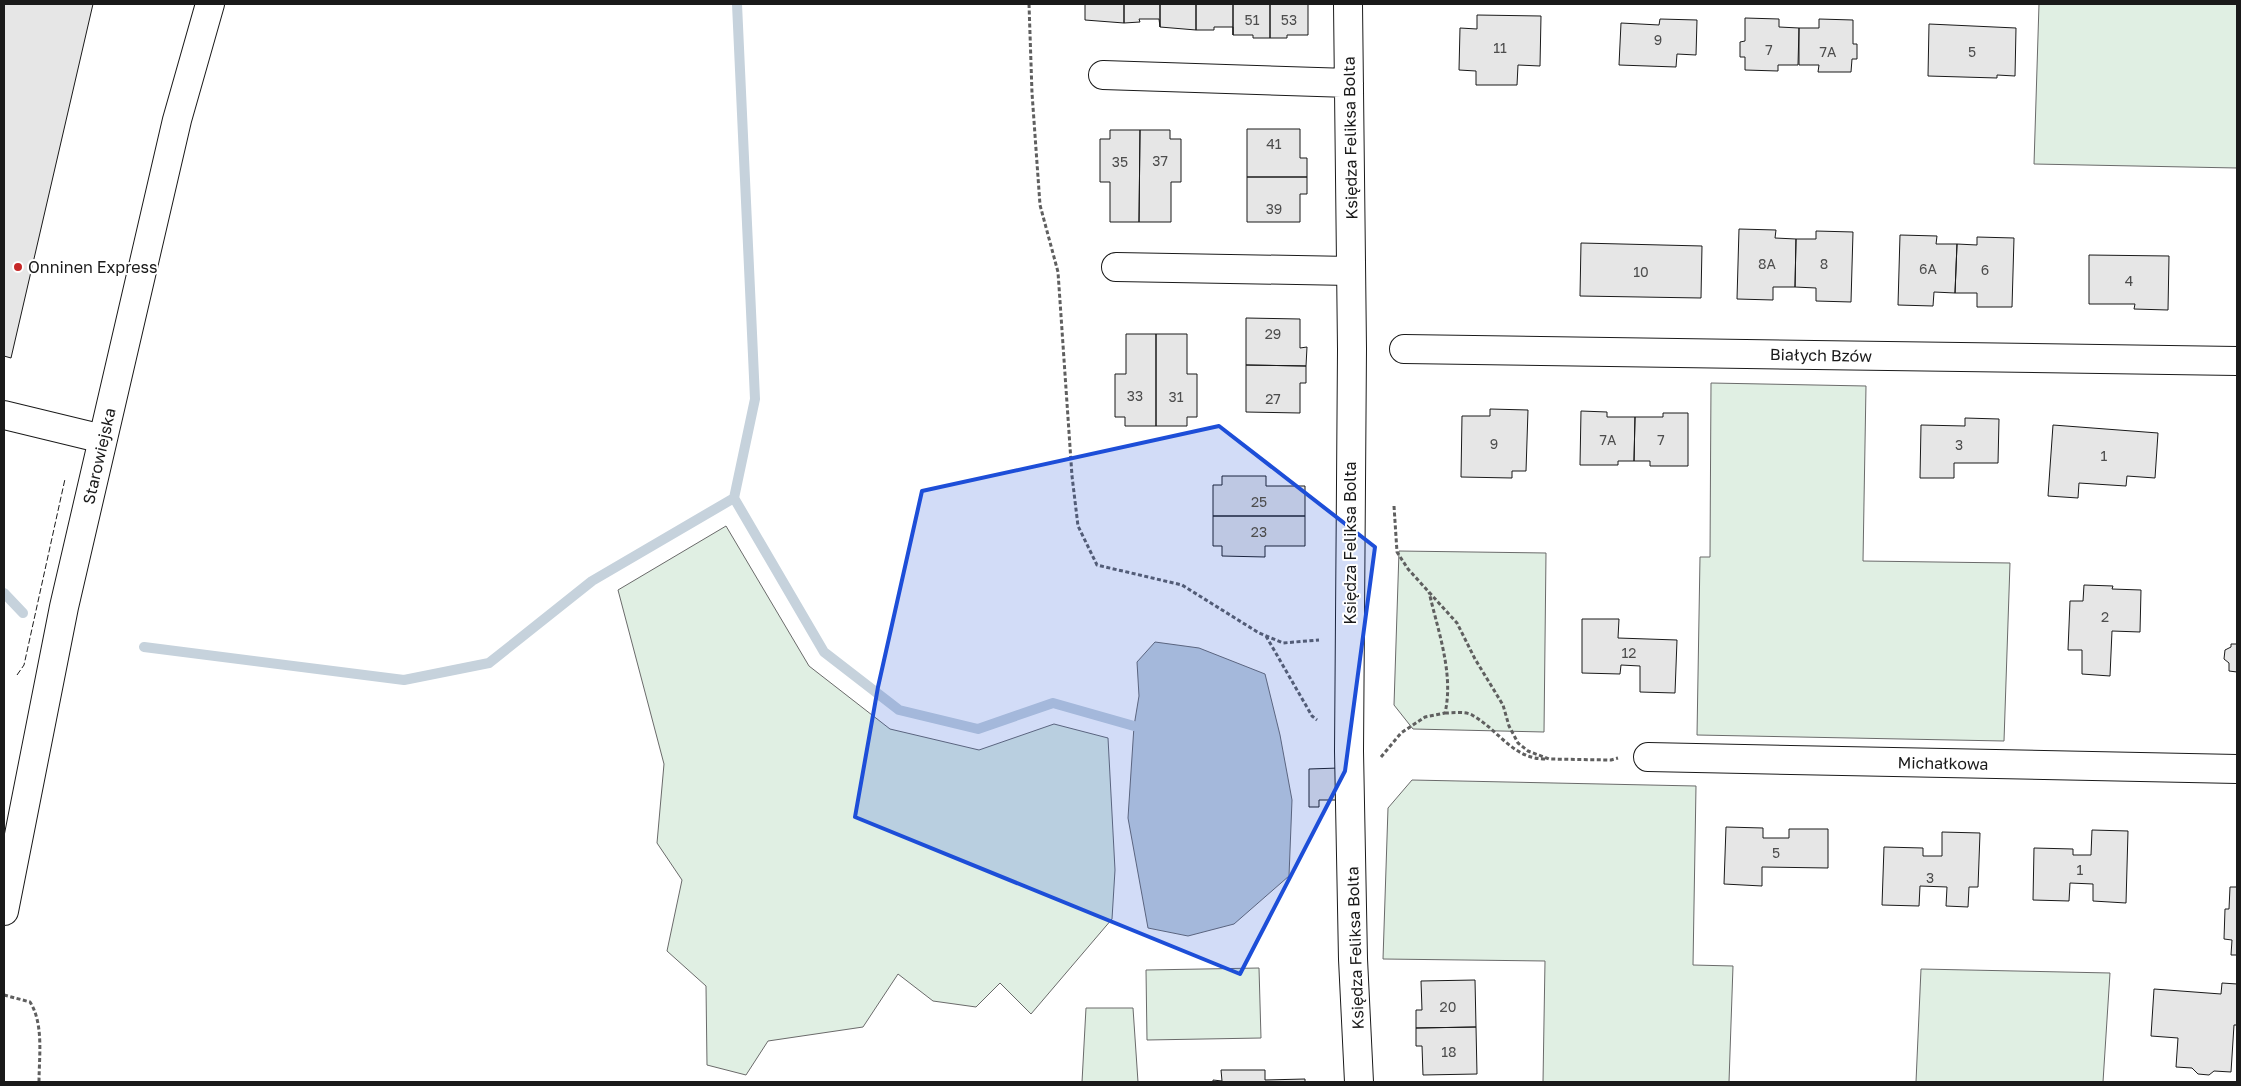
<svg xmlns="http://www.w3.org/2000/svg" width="2241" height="1086" font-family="'Golos Text',sans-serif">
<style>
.green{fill:#e0efe3;stroke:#6a6a6a}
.water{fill:#c6d2dc;stroke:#6a6a6a}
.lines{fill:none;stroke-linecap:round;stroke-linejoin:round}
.stream{stroke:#c6d2dc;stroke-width:10}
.building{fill:#e6e6e6;stroke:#1a1a1a}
.minor-casing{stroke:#1a1a1a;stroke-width:30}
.path{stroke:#5f5f5f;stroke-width:3;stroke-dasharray:4 2.5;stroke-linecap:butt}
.minor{stroke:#fff;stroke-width:28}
.fence{stroke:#1a1a1a;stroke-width:1;stroke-dasharray:6 2.5;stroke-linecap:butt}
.marked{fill:#1d4ed8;fill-opacity:0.2;stroke:#1d4ed8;stroke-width:4;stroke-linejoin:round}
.poi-dot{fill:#c62828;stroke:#fff;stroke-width:2}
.labels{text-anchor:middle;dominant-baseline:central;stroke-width:4;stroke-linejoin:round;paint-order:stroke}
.number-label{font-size:14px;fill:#4d4d4d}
.street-label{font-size:16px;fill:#1a1a1a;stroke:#fff}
.poi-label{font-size:16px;fill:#1a1a1a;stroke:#fff;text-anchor:start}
</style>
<rect width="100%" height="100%" fill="#fff"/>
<path class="green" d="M2039 4H2237V168L2034 164Z
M1711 383 1866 386 1863 561 2010 563 2004 741 1697 735 1700 557H1710Z
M726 526 809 666 890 729 979 750 1054 724 1108 738 1115 870 1112 919 1031 1014 1000 983 976 1007 933 1001 898 974 863 1027 768 1041 746 1075 707 1065 706 986 667 951 682 880 657 843 664 764 618 590Z
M1399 551 1546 553 1544 732 1413 729 1394 705Z
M1412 780 1696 786 1693 965 1733 966 1729 1082H1543L1545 961 1383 959 1388 808Z
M1259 968 1261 1038 1147 1040 1146 970Z
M1921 969 2110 973 2103 1082H1916Z
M1086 1008H1133L1138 1082H1082Z"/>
<path class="water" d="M1155 642 1199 648 1265 674 1280 735 1292 800 1289 876 1234 924 1188 936 1148 928 1128 818 1134 726 1139 696 1137 662Z"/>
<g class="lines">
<path class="stream" d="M737 4 755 399 734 498 824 652 899 710 978 729 1053 703 1134 726
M4 593 23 613
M144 647 404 680 489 663 592 581 734 498"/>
</g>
<path class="building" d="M4 4H93L11 358 4 356Z
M1085 4H1124V23L1085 20Z
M1124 4H1160V27L1159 19H1139L1140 22 1124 23Z
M1160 4H1196V30L1160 27Z
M1196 4H1233V35V27H1214V30H1196Z
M1233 4H1270V38H1253V35H1233Z
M1270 4H1308V35H1287V38H1270Z
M1477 15 1541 16 1540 66 1518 65 1517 85H1476V71L1459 70 1460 28 1477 29Z
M1745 18 1779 19V27L1799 28 1798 65H1778V71L1745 70V57H1740V42L1745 41Z
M1660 19 1697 20 1696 55 1677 54 1676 67 1619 65 1621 23 1659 25Z
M1819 19 1853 20V44H1857V59H1852L1851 72H1818L1819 65H1799V28H1819Z
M1929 24 2016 28 2015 76 1997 75V78L1928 76Z
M1247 129H1300V158H1307V177H1247Z
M1110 130H1140L1139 222H1110V182H1100V139H1110Z
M1140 130H1170V139H1181V182H1171V222H1139Z
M1247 177H1307V194H1300V222H1247Z
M1739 229 1776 230 1775 238 1796 239 1795 287H1773V300L1737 299Z
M1816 231 1853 232 1851 302 1816 301V288L1795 287 1796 239H1816Z
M1900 235 1937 236 1936 244H1957L1955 293 1934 292 1933 306 1898 305Z
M1977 237 2014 238 2012 307H1977V293H1955L1957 244 1977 245Z
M1581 243 1702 246 1701 298 1580 296Z
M2089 255 2169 256 2168 310 2134 309 2135 304H2089Z
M1246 318 1300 319V348L1307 347 1306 366 1246 365Z
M1126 334H1156V426H1125V417H1115V374H1126Z
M1156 334H1187V374H1197V417H1187V426H1156Z
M1246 365 1306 366V383H1300V413L1246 412Z
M1490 409 1528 410 1526 471H1512V478L1461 477 1462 416H1490Z
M1581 411 1607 412V417H1635L1634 461H1618V465H1580Z
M1663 413H1688V466H1650V461H1634L1635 417H1663Z
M1965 418 1999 419 1998 463H1954V478H1920L1921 425 1965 426Z
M2053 425 2158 433 2155 478 2127 476 2126 486 2079 483 2078 498 2048 496Z
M1222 476H1266V486H1305V516H1213V485H1222Z
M1213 516H1305V546H1265V557L1222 556V546H1213Z
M2084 585 2113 586 2112 589 2141 590 2140 632 2112 631 2110 676 2082 674V650H2068L2070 601H2083Z
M1582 619H1619L1618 638 1677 640 1675 693 1640 692V666L1621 665 1620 674 1582 673Z
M2231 644H2237V672L2229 671V663L2224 659 2225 650 2231 647Z
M1339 768V800H1319V807H1309V769Z
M1726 827 1763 828V838H1789V829H1828V868L1762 867V886L1724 884Z
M2092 830 2128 831 2126 903 2093 901V884L2070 883 2069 901 2033 900 2034 848 2073 849V855H2091Z
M1942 832 1980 833 1978 887H1969L1968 907 1946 906 1947 887 1920 886 1919 906 1882 905 1884 847 1923 848V856H1942Z
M2230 887H2237V955H2231L2232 940 2224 939 2225 909H2229Z
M1475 980 1476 1027 1416 1028V1010H1422L1421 981Z
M2222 983 2237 984V1025H2234L2231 1072 2214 1071 2209 1075 2198 1074 2192 1068 2176 1067 2178 1038 2151 1036 2154 989 2221 994Z
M1476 1027 1477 1074 1423 1075 1422 1046H1416V1028Z
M1221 1070H1265V1080L1305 1079V1082H1213V1080L1222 1081Z"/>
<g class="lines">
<defs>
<path id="minor" d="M1348 4 1352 349 1349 751 1353 959 1359 1082
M1103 75 1349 83
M1116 267 1351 271
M1404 349 2237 361
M4 415 103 439
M1648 757 2237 769
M4 911 64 607 177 120 210 4"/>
</defs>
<use href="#minor" class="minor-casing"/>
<path class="path" d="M1029 4 1032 93 1040 205 1058 272 1072 476 1078 526 1097 565 1182 585 1259 633 1283 643 1319 640
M1394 506 1397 552 1408 569 1457 623 1475 659 1503 705 1509 726 1518 743 1528 751 1549 759 1611 760 1618 758
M1266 636 1312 716 1317 720
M1445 713C1453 713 1465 711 1472 715 1499 730 1513 760 1547 759
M1381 757 1401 733 1425 717 1445 713C1454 674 1438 631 1429 592
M4 995 30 1002C44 1024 39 1057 39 1082"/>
<use href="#minor" class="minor"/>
<path class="fence" d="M17 675 24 665 65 479"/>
</g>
<path class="marked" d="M1219 426 1375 547 1345 771 1240 974 855 817 878 687 922 491Z"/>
<circle class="poi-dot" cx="18" cy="267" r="5"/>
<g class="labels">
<g class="number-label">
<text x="1252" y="19">51</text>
<text x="1289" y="19">53</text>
<text x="1658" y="39">9</text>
<text x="1500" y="47">11</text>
<text x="1769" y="49">7</text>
<text x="1828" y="51">7A</text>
<text x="1972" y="51">5</text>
<text x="1274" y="143">41</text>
<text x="1160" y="160">37</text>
<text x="1120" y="161">35</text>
<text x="1274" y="208">39</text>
<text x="1767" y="263">8A</text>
<text x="1824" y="263">8</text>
<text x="1928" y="268">6A</text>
<text x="1985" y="269">6</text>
<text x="1641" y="271">10</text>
<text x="2129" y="280">4</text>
<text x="1273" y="333">29</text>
<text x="1135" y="395">33</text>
<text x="1176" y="396">31</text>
<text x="1273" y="398">27</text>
<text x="1608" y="439">7A</text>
<text x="1661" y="439">7</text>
<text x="1494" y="443">9</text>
<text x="1959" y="444">3</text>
<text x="2104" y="455">1</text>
<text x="1259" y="501">25</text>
<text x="1259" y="531">23</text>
<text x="2105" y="616">2</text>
<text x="1629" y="652">12</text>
<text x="1776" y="852">5</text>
<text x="2080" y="869">1</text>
<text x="1930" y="877">3</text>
<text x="1448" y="1006">20</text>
<text x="1449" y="1051">18</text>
</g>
<g class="street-label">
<text transform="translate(1350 138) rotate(-91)">Księdza Feliksa Bolta</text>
<text transform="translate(1821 355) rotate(1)">Białych Bzów</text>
<text transform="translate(99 456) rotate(-77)">Starowiejska</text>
<text transform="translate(1350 543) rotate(-90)">Księdza Feliksa Bolta</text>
<text transform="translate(1943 763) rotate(1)">Michałkowa</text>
<text transform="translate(1355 948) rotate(-92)">Księdza Feliksa Bolta</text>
</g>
<g class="poi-label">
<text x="28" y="267">Onninen Express</text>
</g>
</g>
<rect width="2241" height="1086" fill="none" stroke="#1a1a1a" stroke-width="10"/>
</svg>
